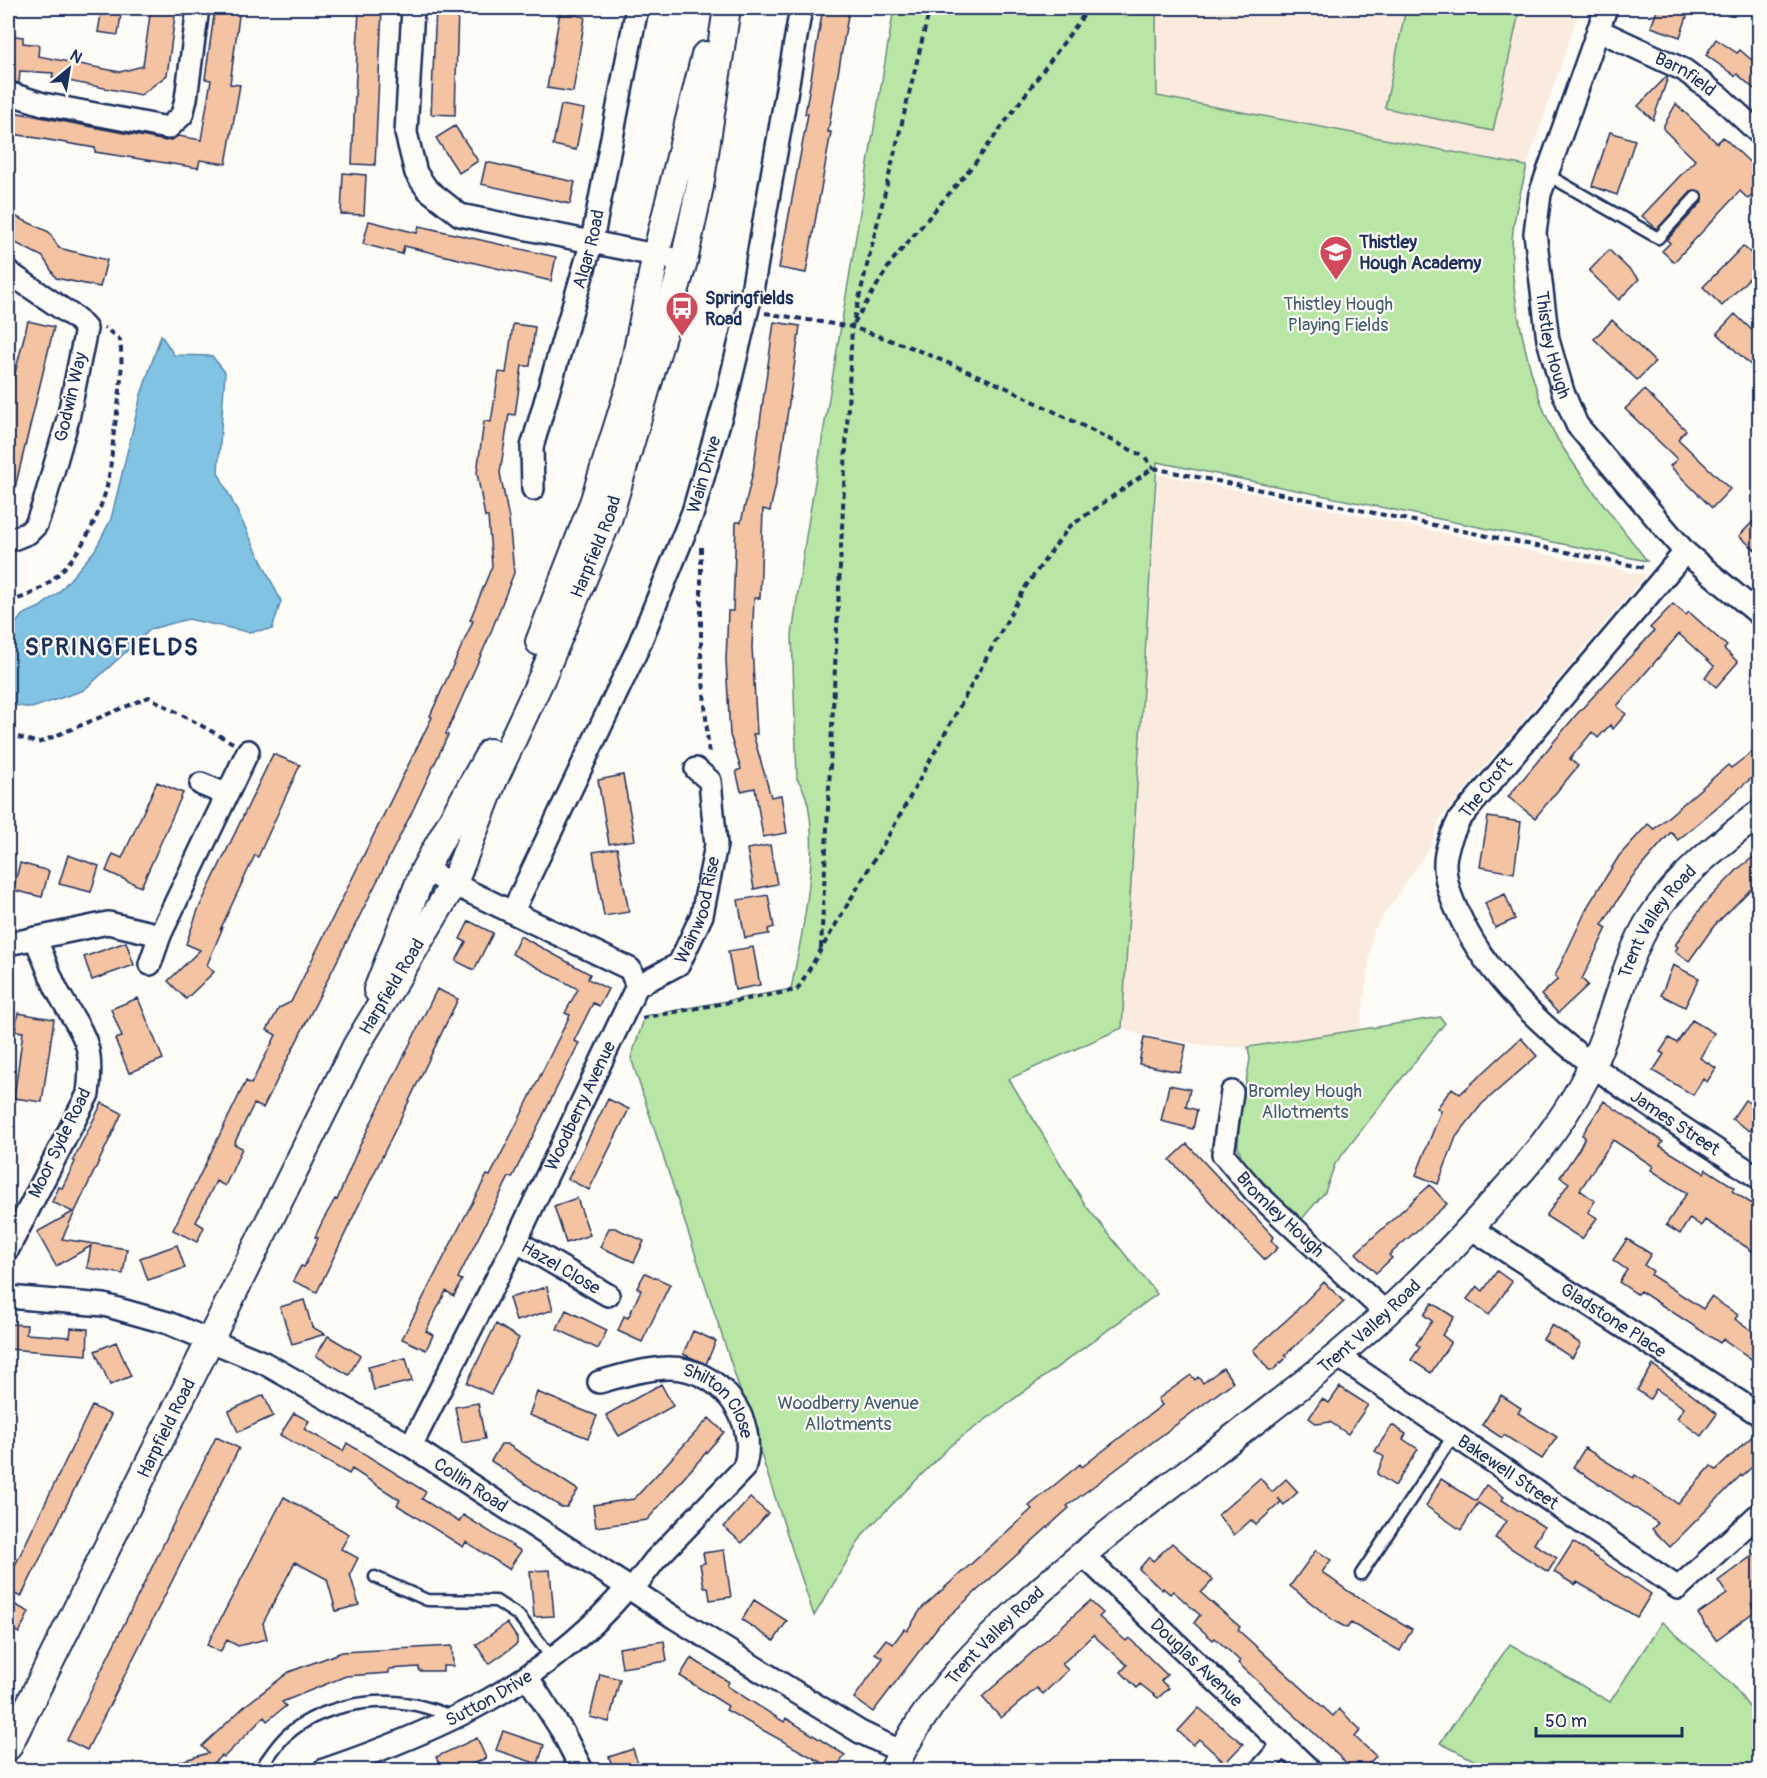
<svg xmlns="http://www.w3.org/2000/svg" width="1767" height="1778" font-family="Pangolin,sans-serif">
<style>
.built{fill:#faebde}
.green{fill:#b8e6a4;stroke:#6a8a81;stroke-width:1.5}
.water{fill:#81c3e2;stroke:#5888ad;stroke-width:1.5}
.building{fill:#f3c3a2;stroke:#1b2f5e;stroke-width:1.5}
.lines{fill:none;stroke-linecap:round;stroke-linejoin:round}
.service-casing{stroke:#1b2f5e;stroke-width:15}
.minor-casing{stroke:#1b2f5e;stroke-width:26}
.tertiary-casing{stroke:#1b2f5e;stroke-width:30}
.path{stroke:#1b2f5e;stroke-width:4;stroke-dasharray:6 4.5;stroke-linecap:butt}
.service{stroke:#fdfcf7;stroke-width:10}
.minor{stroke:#fdfcf7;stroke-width:21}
.tertiary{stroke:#fdfcf7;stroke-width:26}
.labels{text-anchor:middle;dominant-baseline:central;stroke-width:4.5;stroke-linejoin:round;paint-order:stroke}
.street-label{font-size:18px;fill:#1b2f5e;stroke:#fdfcf7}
.poi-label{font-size:18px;font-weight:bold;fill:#1b2f5e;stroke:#fdfcf7;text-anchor:start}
.park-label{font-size:18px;fill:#425d70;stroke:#fdfcf7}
.district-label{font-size:24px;font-weight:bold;letter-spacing:1.5px;fill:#1b2f5e;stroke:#fdfcf7}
</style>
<rect width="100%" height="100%" fill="#fdfcf7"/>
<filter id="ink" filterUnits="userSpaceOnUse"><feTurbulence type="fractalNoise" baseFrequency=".0167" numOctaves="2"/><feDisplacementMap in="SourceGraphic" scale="12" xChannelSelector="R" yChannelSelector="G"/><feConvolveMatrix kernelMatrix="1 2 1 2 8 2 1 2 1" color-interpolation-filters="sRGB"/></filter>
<g filter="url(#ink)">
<path class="built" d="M1156 8H1580L1527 166 1516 216 1512 261 1526 350 1540 403 1573 463 1647 561 1157 96Z
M1158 474 1646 575 1439 821 1431 845 1373 931 1360 1030 1247 1047H1216L1137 1034 1122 1028Z"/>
<path class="green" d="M894 8H1156L1157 96 1527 166C1521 192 1512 219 1512 246 1510 297 1532 395 1558 440 1584 482 1617 521 1647 561L1157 462 1122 1028 1009 1079 1086 1206 1157 1294 951 1445 864 1533 814 1616 631 1058 645 1016 791 989C801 941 828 818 797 779L792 635 806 536Z
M1406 8H1520L1493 131 1385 108Z
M1440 1017 1445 1023 1335 1164 1325 1192 1301 1220 1243 1161 1238 1147 1239 1122 1250 1059 1248 1047Z
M1662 1622 1731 1683 1759 1720V1770H1493L1440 1743 1510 1644 1610 1702Z"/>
<path class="water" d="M161 335 174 355 212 356 225 372 218 472 281 601 272 629 248 632 188 619 151 629 84 690 32 708 8 704V635L22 615 40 607 59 592 95 550 111 519 141 395Z"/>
<path class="building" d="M102 8H122L118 35 98 32Z
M151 8H176L167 75 141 95 52 78 53 73 20 71 19 83 8 81V35L23 37V43L39 45 38 56 120 72 143 66Z
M215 8H240L230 84 240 85 226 164 200 160 198 168 95 152V148L8 133V111L166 141 178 136 201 140 211 80 205 79Z
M359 8H382L375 165 352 164Z
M436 8H458L455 115 431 114Z
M823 8 849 10 828 132H831L806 273 779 268 808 114H805Z
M1658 8H1690L1680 37 1651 27Z
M560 12 585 17 573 92 547 88Z
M1716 39 1737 53 1740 50 1760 67V94L1737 74 1735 76 1706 55Z
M1667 76 1668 77 1653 120 1638 106Z
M1676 104 1717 143 1723 137 1760 172V188L1748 199 1740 191 1674 262 1662 251 1670 243 1667 240 1702 202 1701 192 1697 190 1691 192 1657 229 1642 216 1695 160 1664 130V125Z
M561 105 584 109 576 150 553 145Z
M455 126 478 161 459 173 436 138Z
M1610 132 1635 140 1617 195 1592 186Z
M486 162 575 182 570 204 481 184Z
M343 173 366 175 364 215 341 214Z
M8 213 49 232 59 248 107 260 100 287 56 278 43 257 8 239Z
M369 221 417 233 419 226 556 257 551 281 404 246 402 254 363 244Z
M1743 246 1760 262V267L1722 306 1703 287Z
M1609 250 1639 279 1619 300 1589 271Z
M1735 314 1760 338V374L1717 333Z
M1612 320 1655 362 1637 380 1594 339Z
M28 321 54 327 13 496 8 495V401Z
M774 322 800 326 780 465 770 511 763 509 760 598H754L752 647 757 734H753L771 797 781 795 787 833 763 837 755 788 741 791 736 771 741 769 730 735 726 660 728 611H733L736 522H741L753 472Z
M513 324 535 327 530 366H522L515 415 509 414 500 473 509 519 514 573 489 637 446 734 448 735 411 814 263 1108 254 1104 234 1144 242 1148 232 1171 225 1186 216 1181 196 1222 204 1227 197 1242 173 1230 246 1081 251 1084 276 1035 267 1030 279 1008 291 1002 432 717 430 716 473 621 470 620 492 566 488 517H485L477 473 484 421 491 422 499 372 506 373Z
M1644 390 1686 430 1678 439 1730 489 1712 508 1670 466 1677 459 1625 409Z
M1760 514V554L1739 536Z
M1673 604 1686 615 1689 612 1727 646 1724 649 1738 662 1716 687 1705 677 1714 666 1679 634 1617 706 1626 714 1613 729 1610 725 1598 738 1592 732 1570 759 1578 766 1535 818 1508 797 1576 715 1654 631 1650 628Z
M1760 746V771L1678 840 1671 832 1632 877 1602 925 1607 928 1582 979 1588 985 1558 1013 1541 995 1558 979 1555 976 1589 904 1619 856 1648 824 1654 829 1728 765 1731 768Z
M273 754 300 765 258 857 255 855 220 930 223 927 207 965 214 972 186 999 168 981 200 950 186 944 198 910Z
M623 775 635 840 609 844 598 780Z
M157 782 183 793 141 887 106 871 113 854 122 858Z
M1488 817 1521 822 1514 873 1480 867Z
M770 845 777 884 754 889 747 849Z
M617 848 629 912 604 916 593 852Z
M1760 852V880L1714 926 1689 961 1675 951 1678 947 1675 945 1704 904 1739 868Z
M68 855 99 866 91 892 59 884Z
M20 863 49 871 42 897 13 890Z
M1505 894 1515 919 1495 928 1485 903Z
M768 895 774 927 768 929 769 934 745 938 738 900Z
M469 921 493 933 474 970 456 961 466 942 460 939Z
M520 936 590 974 588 979 608 989 599 1006 593 1003 574 1041 579 1043 512 1178 509 1177 458 1278 462 1280 454 1296 446 1291 426 1331 433 1335 426 1350 402 1339 462 1222 487 1175 490 1176 517 1123 570 1015 565 1013 578 989 512 954Z
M126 942 134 965 92 980 84 957Z
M753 947 760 985 735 990 728 951Z
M1673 965 1699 978 1685 1007 1661 995Z
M437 989 458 999 317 1292 293 1281 301 1266 304 1267 318 1238 315 1237 322 1222 335 1199 337 1200 358 1149Z
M138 998 163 1059 129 1073 115 1039 122 1037 111 1009Z
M18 1013 54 1019 42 1102 14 1098 23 1032 15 1031Z
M1692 1020 1714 1033 1700 1058 1716 1068 1707 1082 1703 1079 1693 1095 1653 1071 1664 1054 1660 1052 1669 1038 1677 1043Z
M1144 1037 1186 1045 1180 1072 1139 1064Z
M1521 1038 1537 1056 1482 1104 1456 1137 1438 1184 1416 1175 1441 1111 1437 1108 1452 1088 1460 1094Z
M1169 1085 1190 1089 1186 1107 1197 1110 1193 1129 1161 1121Z
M608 1099 629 1109 589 1190 568 1179Z
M1745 1100 1760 1110V1116L1750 1131 1732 1119Z
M1604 1101 1663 1142 1660 1146 1704 1173 1706 1169 1734 1187 1732 1191 1760 1209V1256L1705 1220 1701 1226 1690 1218 1680 1234 1666 1225 1687 1193 1651 1170 1653 1166 1613 1140 1580 1190 1595 1201 1588 1212 1597 1218 1582 1239 1546 1216 1569 1183 1560 1177 1579 1149 1585 1137 1582 1135Z
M102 1103 122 1113 62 1239 127 1249 123 1274 87 1268 91 1246 56 1266 37 1232 73 1212 52 1202 59 1187 62 1188 75 1162 73 1160Z
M1187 1144 1274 1237 1271 1240 1278 1248 1265 1260 1170 1160Z
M1430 1185 1447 1204 1389 1255 1392 1258 1376 1273 1356 1253Z
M577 1198 590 1235 566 1243 554 1206Z
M609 1228H615L644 1241 634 1262 600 1247Z
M1627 1239 1651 1254 1644 1265 1653 1271 1651 1275 1703 1309 1711 1297 1738 1315 1735 1319 1760 1336V1365L1723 1339 1720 1343 1640 1291 1637 1294 1619 1282 1627 1270 1613 1260Z
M177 1245 185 1268 148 1280 140 1258Z
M1497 1271 1512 1282 1489 1315 1467 1299 1477 1286 1483 1291Z
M645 1273 670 1284 642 1342 618 1331 624 1316 628 1318 641 1290 637 1288Z
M1324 1282 1344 1302 1285 1355 1287 1357 1273 1370H1269L1253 1350 1292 1315Z
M547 1287 553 1310 516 1321 509 1298Z
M304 1300 312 1327 325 1334 292 1344 280 1307Z
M1432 1303 1454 1317 1442 1335 1451 1342 1431 1373 1411 1360 1420 1347 1416 1344 1432 1321 1424 1315Z
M566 1310 607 1330 598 1349 557 1329Z
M9 1324 27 1325 26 1334 70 1337 71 1328 88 1329 87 1355 8 1349Z
M496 1324 519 1338 491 1394 467 1383Z
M1552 1325 1581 1344 1572 1358 1543 1339Z
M693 1331 716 1341 706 1364 683 1354Z
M328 1336 360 1355 349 1375 316 1356Z
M116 1342 131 1376 110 1385 95 1351Z
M406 1358 412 1381 374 1390 368 1367Z
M1653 1365 1717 1414 1701 1436 1677 1418 1684 1408 1656 1389 1650 1399 1637 1390Z
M1223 1368 1233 1382 1067 1506 1069 1508 939 1625 873 1712 854 1698 883 1658 875 1653 886 1639 893 1644 904 1629 907 1631 921 1609 1032 1509 1029 1506 1080 1464 1082 1467 1162 1405 1158 1399 1191 1375 1195 1380 1198 1377 1203 1383Z
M661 1384 673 1406 619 1436 606 1415Z
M1340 1387 1368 1405 1348 1434 1330 1422 1317 1424 1309 1418 1322 1399 1329 1403Z
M537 1392 597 1416 588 1438 529 1415Z
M264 1395 273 1416 238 1432 229 1411Z
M1501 1395 1521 1408 1518 1413 1557 1437 1542 1459 1504 1435 1502 1438 1482 1425Z
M478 1403 485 1439 462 1443 455 1407Z
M92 1406 111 1415 21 1597 8 1591V1580Z
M294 1413 309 1421 304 1429 343 1451 347 1443 426 1492 422 1499 459 1522 463 1515 521 1551 509 1569 466 1542 463 1547 397 1505 400 1500 352 1469 349 1474 280 1435Z
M709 1418 724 1432 647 1520 596 1527 593 1505 634 1499Z
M1392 1425 1406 1434 1403 1439 1418 1449 1395 1486 1377 1474 1384 1457 1375 1451Z
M1760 1429V1460L1742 1476 1741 1475 1670 1547 1652 1529 1658 1523 1573 1467 1585 1448 1633 1478 1635 1475 1678 1504 1711 1466 1716 1470Z
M216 1437 239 1448 87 1750 67 1740Z
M501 1444H507L578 1490 567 1507H561L491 1461Z
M1260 1478 1272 1492 1286 1479 1298 1492 1284 1505 1278 1498 1281 1502 1256 1525 1251 1520 1234 1535 1218 1515Z
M1441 1479 1476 1501 1486 1485 1504 1497 1502 1500 1544 1527 1534 1544 1557 1558 1548 1572 1495 1538 1506 1521 1478 1503 1461 1530 1426 1506Z
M284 1497 349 1534 341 1549 358 1558 350 1574 359 1605 336 1611 327 1579 295 1562 263 1623 267 1639 238 1646 227 1640 220 1652 207 1645Z
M750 1498 768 1513 742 1543 724 1527Z
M1573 1542 1651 1594 1637 1617 1577 1582 1575 1585 1554 1572Z
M1172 1543 1213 1580 1201 1593 1240 1627 1238 1630 1333 1716 1339 1709 1361 1730 1355 1737 1376 1756 1363 1770H1354L1238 1663 1240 1661 1215 1638 1213 1640 1194 1623 1200 1615 1173 1591 1170 1594 1163 1588 1162 1590 1139 1569 1149 1557 1153 1561Z
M724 1550 731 1597 710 1600 708 1587H704L700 1564 705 1563 703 1553Z
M1316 1550 1331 1560 1322 1572 1351 1593 1412 1629 1400 1651 1351 1623 1347 1628 1334 1621 1290 1586Z
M1760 1550V1599L1751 1604 1755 1611 1716 1640 1698 1614 1727 1594 1718 1581Z
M550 1570 554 1616 534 1617 530 1571Z
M754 1600 787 1621 774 1641 742 1620Z
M8 1601 29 1612 19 1633 8 1627Z
M1090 1601 1103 1613 1099 1617 1126 1641 1129 1638 1167 1675 1161 1681 1169 1688 1158 1698 1140 1684 1137 1688 1121 1672 1127 1665 1093 1635 1062 1664 1068 1670 1043 1694 1037 1688 1001 1718 982 1697Z
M507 1623 517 1638V1644L489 1664 476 1645Z
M664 1641 667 1661 622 1668 619 1648Z
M452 1646 453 1666H443V1671H419V1667L389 1669V1673L346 1676 282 1702 286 1706 267 1721 264 1717 224 1757 222 1755 206 1770H163L162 1767 208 1753 202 1746 246 1705 289 1672 342 1652Z
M691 1658 729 1682 727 1686 784 1722 786 1718 845 1755 835 1770 726 1710 728 1706 680 1676Z
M600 1674 620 1679 609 1722 590 1717Z
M1199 1708 1243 1744 1225 1763 1199 1739 1193 1745 1178 1731Z
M503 1731 544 1745 538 1764 496 1750Z
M477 1738 486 1758 465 1767 467 1770H442L436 1757Z
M633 1749 640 1770H614L609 1757Z"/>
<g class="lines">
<defs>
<path id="service" d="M1546 174 1658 238 1696 197
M1361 1574 1453 1436
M375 1577 427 1600 496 1601 519 1616 552 1658
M260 1770C268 1758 277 1743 288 1734 319 1707 370 1697 410 1704 425 1706 440 1712 454 1717"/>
<g id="minor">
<path d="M413 8 406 133 416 173 427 189 460 215 684 261"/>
<path id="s1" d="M1606 8 1540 194 1535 233 1548 340 1563 392 1577 425 1685 552 1760 615"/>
<path id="s2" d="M1598 30 1684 70 1720 97 1760 134"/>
<path d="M8 93 43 104 168 128 182 115 186 99 198 8"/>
<path d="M8 272 77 319 86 329 68 419 44 503 36 525 28 533 8 541"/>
<path id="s3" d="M533 489 532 447 592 241 637 8"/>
<path id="s4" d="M1685 552 1459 820C1452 834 1444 851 1445 867 1446 888 1454 905 1463 923 1517 1033 1661 1111 1760 1179"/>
<path d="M201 784 225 794"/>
<path id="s5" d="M513 911 637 650 693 512 727 395 752 291 801 8"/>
<path d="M8 944 108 923 160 935"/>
<path d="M150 964 160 935 248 751"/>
<path id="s6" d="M637 986 679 964 702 915 716 845 710 781 696 769"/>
<path id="s7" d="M1232 1092 1223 1154 1255 1192 1386 1313"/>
<path id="s8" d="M1469 1227 1760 1415"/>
<path id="s9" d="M516 1241 608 1295"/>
<path d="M8 1249 88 1094C95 1038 81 1035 57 990 49 974 43 955 35 938"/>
<path id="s10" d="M8 1297 104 1305 168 1323 264 1363 411 1446 675 1618 860 1732 902 1752"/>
<path id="s11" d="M1338 1356 1678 1588 1760 1513"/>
<path id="s12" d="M599 1382C621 1376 644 1369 667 1368 718 1366 760 1419 744 1468L655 1560 632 1590"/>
<path id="s13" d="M411 1446 516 1241 637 986 630 969 424 870"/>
<path id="s14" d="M1082 1554 1310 1770"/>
<path d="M528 1678 562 1731 582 1770"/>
<path id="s15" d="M324 1770C441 1730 546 1683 628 1587"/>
<path d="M1261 1770 1283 1745"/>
</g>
<g id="tertiary">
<path d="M539 642 593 503 630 386 656 254 705 55"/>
<path d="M377 990 424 870 490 752"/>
<path id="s16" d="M8 1747 356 1046 454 883 493 782 543 675 608 520 684 261 700 186 727 8"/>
<path id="s17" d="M893 1770C928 1695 981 1644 1042 1589 1136 1506 1241 1436 1337 1356 1404 1301 1466 1234 1523 1169 1550 1137 1575 1102 1592 1065 1615 1018 1623 962 1651 918 1679 875 1719 844 1760 813"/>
</g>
</defs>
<use href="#service" class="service-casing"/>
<use href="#minor" class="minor-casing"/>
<use href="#tertiary" class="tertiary-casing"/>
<path class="path" d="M765 313 852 327 910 347 1005 387 1145 457 1153 468
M854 323 892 261 975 163 1089 8
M701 547V654L709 756
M8 601C59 593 93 536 106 490 111 471 112 450 114 431 119 402 124 370 120 340L104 327
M8 734 38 743 149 697 233 743
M821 948 852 327 930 8
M642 1018 797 990 894 826 1026 586 1069 527 1153 468 1645 568"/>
<use href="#service" class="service"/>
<use href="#minor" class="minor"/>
<use href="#tertiary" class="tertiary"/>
</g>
</g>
<defs>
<symbol id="school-pin" viewBox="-11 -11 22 30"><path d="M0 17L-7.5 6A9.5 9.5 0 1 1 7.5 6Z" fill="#d1495b" stroke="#fdfcf7"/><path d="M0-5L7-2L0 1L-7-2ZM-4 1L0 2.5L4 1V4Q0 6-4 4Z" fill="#fff"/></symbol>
<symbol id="bus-pin" viewBox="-11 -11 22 30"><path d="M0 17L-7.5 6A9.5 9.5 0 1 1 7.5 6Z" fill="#d1495b" stroke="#fdfcf7"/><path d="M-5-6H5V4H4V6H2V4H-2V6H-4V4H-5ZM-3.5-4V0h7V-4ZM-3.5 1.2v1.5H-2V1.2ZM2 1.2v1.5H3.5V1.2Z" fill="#fff"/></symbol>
</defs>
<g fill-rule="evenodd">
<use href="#school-pin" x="1317" y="233" width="38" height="52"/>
<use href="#bus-pin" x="663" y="289" width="38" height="52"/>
</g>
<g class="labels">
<g class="street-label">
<text stroke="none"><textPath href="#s2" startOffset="98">Barnfield</textPath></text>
<text stroke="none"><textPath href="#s3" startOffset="248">Algar Road</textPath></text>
<text stroke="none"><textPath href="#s1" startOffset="350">Thistley Hough</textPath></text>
<text transform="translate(71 397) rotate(-77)">Godwin Way</text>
<text stroke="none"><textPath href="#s5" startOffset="477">Wain Drive</textPath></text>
<text stroke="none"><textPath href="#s16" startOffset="1338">Harpfield Road</textPath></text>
<text transform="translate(1486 788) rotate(-51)">The Croft</text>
<text stroke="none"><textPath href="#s6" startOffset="105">Wainwood Rise</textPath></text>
<text stroke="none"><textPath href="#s17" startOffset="1160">Trent Valley Road</textPath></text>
<text stroke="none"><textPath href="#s16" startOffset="852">Harpfield Road</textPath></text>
<text stroke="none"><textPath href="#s13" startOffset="380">Woodberry Avenue</textPath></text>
<text stroke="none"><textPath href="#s4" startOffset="754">James Street</textPath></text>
<text transform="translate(60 1143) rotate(-64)">Moor Syde Road</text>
<text stroke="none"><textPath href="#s7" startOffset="146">Bromley Hough</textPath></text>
<text stroke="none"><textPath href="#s9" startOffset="52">Hazel Close</textPath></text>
<text stroke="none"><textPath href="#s8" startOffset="172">Gladstone Place</textPath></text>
<text stroke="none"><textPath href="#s17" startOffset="656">Trent Valley Road</textPath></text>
<text stroke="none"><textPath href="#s12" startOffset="136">Shilton Close</textPath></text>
<text stroke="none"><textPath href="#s16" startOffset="356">Harpfield Road</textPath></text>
<text stroke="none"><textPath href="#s11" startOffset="206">Bakewell Street</textPath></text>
<text stroke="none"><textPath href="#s10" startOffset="507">Collin Road</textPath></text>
<text stroke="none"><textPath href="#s17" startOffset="170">Trent Valley Road</textPath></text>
<text stroke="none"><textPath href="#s14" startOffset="158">Douglas Avenue</textPath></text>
<text stroke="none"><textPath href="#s15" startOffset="180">Sutton Drive</textPath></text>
</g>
<g class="poi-label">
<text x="1359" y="242">Thistley<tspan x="1359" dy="21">Hough Academy</tspan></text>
<text x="705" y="298">Springfields<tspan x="705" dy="21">Road</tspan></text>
</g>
<g class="park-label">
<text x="1338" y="304">Thistley Hough<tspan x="1338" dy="21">Playing Fields</tspan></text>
<text x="1305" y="1091">Bromley Hough<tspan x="1305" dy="21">Allotments</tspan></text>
<text x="848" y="1403">Woodberry Avenue<tspan x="848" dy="21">Allotments</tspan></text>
</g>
<g class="district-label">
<text x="112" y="647">SPRINGFIELDS</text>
</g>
</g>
<rect width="1767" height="1778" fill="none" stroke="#fdfcf7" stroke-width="30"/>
<rect x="15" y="15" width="1737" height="1748" fill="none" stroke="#1b2f5e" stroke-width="2" filter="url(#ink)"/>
<g transform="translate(69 69) rotate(30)" stroke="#fdfcf7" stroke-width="4.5" paint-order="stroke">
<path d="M0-4.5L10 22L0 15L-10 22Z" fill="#1b2f5e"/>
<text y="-9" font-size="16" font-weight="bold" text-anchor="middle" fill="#1b2f5e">N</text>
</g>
<path d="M1536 1727v9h146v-9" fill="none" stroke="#1b2f5e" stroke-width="3"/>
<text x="1545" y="1727" font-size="18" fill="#1b2f5e" stroke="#fdfcf7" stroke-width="4.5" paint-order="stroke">50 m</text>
</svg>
